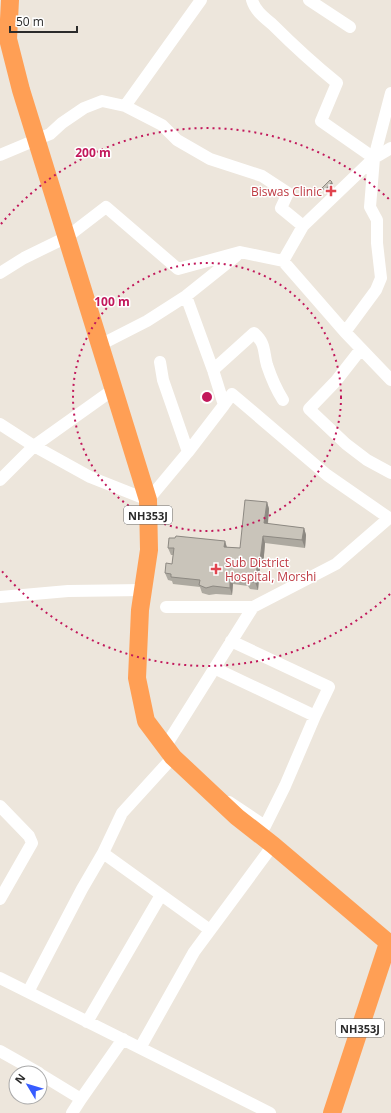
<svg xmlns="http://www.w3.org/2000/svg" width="391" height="1113" font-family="'Open Sans',sans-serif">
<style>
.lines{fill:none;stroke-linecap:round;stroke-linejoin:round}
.minor{stroke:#fff;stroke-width:12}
.highway{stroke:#ff9f55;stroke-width:18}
.wall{fill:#ada9a0}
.shaded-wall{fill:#8d8982}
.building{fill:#c9c4ba;stroke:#8d8982}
.ring{fill:none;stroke:#c2185b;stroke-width:2;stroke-dasharray:2 4}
.health-dot{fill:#e0444e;stroke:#fff;stroke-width:1.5}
.labels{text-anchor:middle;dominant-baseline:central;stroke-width:3;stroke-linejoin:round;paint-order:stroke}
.shield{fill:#fff;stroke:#6b6b6b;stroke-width:1}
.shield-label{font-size:11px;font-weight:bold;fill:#2b2b2b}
.health-label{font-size:12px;fill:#be3a42;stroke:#fff;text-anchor:end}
.centre{fill:#c2185b;stroke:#fff;stroke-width:2}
.ring-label{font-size:12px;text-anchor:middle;font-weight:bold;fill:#c2185b;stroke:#fff;stroke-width:3;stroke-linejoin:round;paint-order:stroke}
</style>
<rect width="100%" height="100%" fill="#ede6dc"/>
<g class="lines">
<path class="minor" d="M201 0 125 106 162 125 177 140 210 159 262 176 288 193 281 208 303 226
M252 0C255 11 265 18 273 25 294 46 315 65 337 83L321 121 374 158 391 148
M309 0 350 27
M391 93 374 158 303 226 283 261 345 332 391 380
M0 155 50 134 62 123 84 108 102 101 125 106
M0 273 24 258 67 237 106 207 178 269 240 252 283 261
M345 332 376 290 381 278 377 243V220L370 207 374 158
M100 345 147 321 186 296 236 256
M361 349 336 381 309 409 346 444 367 460 391 473
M160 362 163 380 188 452 224 405 213 370 186 296
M213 370 254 333C266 344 263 350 267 365 271 377 276 389 283 400
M224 405 232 394 327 475 389 518
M0 424 34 446 90 477 148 500 188 452
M0 480 34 446 114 389
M0 597 68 591 143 590
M166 607H253L336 564 389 518H391
M214 668 267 693 315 716 329 687 231 641
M165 747 253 607
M229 802 265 826 285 786 315 716
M0 806 29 836 32 843 0 899
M103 853 210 930
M0 978 270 1113
M28 992 82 889 103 853 122 813 173 757
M87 1022 161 895
M140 1048 194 952 273 845
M0 1051 39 1073
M40 1074 81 1099 123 1039
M72 1113 81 1099"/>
<path class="highway" d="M10 0 8 39 21 90 148 500 149 550 140 610 137 678 146 721 173 757 237 817 273 845 391 945
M332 1113 388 943"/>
</g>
<path class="wall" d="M267 502 269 509 268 524 304 528 306 535 305 548 265 543 263 567H260L258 590 250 589 248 586 233 584 232 595 216 594 209 595 202 593 200 587 173 584 172 581 168 580 165 573 172 564 173 555H171L168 548 225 541 227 547 240 548Z"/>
<path class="shaded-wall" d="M332 182 334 186 326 194 325 190Z
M267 502 269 509 267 531 264 523Z
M304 528 306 535 305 548 302 540Z
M263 536 265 543 263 567 260 560Z
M225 541 227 549 224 547Z
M258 560 260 567 258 590 255 582Z
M230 577 233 584 232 595 230 588Z"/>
<path class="building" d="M330 180 332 182 325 190 322 188Z
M245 500 267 502 264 523 304 528 302 540 263 536 260 560H258L255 582H247V579L230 577V588L213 586 206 588 199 585 200 580 171 577V574L165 573 166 563 172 564 174 548H168L169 538H175L176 536 225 541 224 547 240 548Z"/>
<g class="ring">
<circle cx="207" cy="397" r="134"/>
<path d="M390 594A269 269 0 0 1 1 570M1 224A269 269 0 0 1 390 200"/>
</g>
<g class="health-dot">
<path d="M329 185h4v4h4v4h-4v4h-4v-4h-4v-4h4z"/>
<path d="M214 563h4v4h4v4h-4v4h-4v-4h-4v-4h4z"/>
</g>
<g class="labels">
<g class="shield">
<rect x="124" y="506" width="48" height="18" rx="3"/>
<rect x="336" y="1019" width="48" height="18" rx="3"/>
</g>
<g class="shield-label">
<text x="148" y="515">NH353J</text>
<text x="360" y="1028">NH353J</text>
</g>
<g class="health-label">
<text x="322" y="191">Biswas Clinic</text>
<text x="225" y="562" text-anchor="start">Sub District<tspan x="225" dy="14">Hospital, Morshi</tspan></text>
</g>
</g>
<circle cx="207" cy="397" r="6" class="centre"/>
<g class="ring-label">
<text x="93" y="157">200 m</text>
<text x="112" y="306">100 m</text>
</g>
<g transform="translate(28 1085) rotate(308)"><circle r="19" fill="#ffffff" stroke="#aaaaaa"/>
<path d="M0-3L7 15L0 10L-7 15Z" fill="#375cff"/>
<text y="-6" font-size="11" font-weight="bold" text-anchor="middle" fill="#2b2b2b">N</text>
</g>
<path d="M10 26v6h67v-6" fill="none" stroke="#2b2b2b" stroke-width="2"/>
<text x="16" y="26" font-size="12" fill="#2b2b2b" stroke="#ffffff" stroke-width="3" paint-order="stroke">50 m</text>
</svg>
